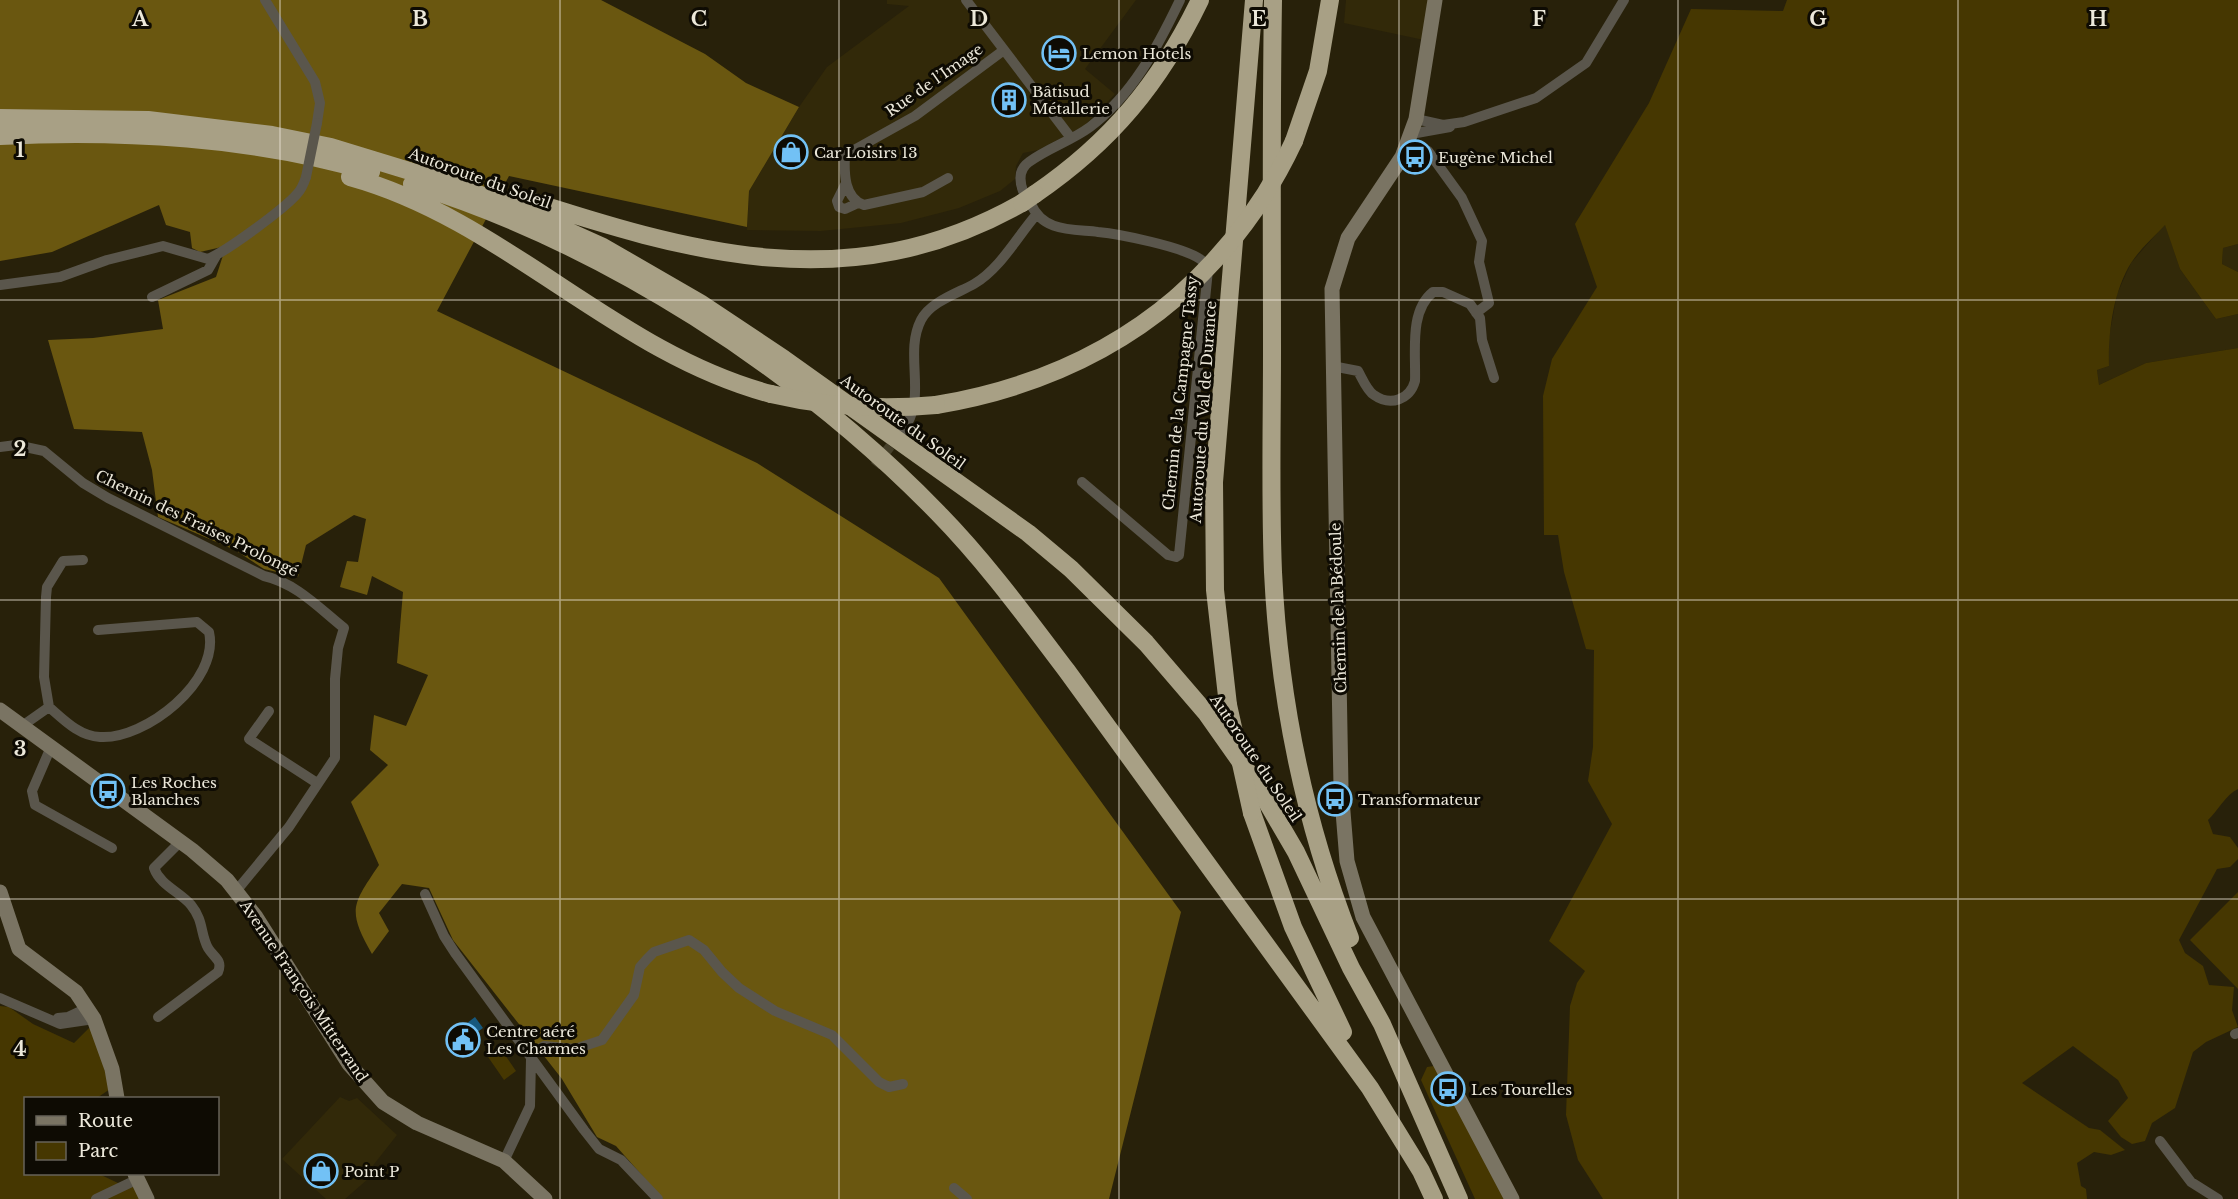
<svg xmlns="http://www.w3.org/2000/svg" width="2238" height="1199" font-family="'Libre Baskerville',serif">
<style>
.built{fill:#322909}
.green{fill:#463701}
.forest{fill:#6a5710}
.water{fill:#17587d}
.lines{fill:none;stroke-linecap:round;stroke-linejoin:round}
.street-tunnel{stroke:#453f29;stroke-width:10;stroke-dasharray:10 5;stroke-linecap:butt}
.street{stroke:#5a564c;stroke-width:10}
.secondary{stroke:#7a7463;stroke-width:15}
.highway{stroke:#a8a085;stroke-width:18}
.street-bridge{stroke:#5a564c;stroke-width:10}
.highway-bridge{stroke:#a8a085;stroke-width:18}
.grid{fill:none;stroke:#ece8da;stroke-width:1.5;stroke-opacity:0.55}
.labels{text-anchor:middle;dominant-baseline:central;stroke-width:6;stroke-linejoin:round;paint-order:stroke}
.poi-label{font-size:15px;fill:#ece8da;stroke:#0e0b03;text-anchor:start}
.street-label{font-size:15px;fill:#ece8da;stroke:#0e0b03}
.grid-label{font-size:20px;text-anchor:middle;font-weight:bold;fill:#ece8da;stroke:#0e0b03;stroke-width:6;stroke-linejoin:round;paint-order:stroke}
</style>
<rect width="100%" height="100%" fill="#28210a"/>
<path class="built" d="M887 0H1136L1085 69 1115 94 1084 126 1038 150 1023 153 1016 166 1015 179 1000 191 959 208 901 223 821 231 747 230 749 191 799 107 827 67 909 6 887 4Z
M1346 0H1429L1424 40 1344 23Z
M2165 224 2180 269 2216 319 2238 314V348L2146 363 2099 385 2097 370 2109 366 2108 343 2117 294 2131 263Z
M2238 244V272L2222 264 2223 248Z
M340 1097 349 1101 357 1098 397 1135 371 1168 376 1172 345 1199H326L282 1159Z"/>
<path class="green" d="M1787 0H2238V244L2223 248 2222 264 2238 272V314L2216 319 2180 269 2165 225C2154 237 2140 249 2131 263 2113 292 2108 333 2109 366L2097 370 2099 385 2146 363 2238 348V789C2226 794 2218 811 2208 820L2213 834 2230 837 2238 848V859L2230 867 2217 869 2179 940 2185 953 2203 966 2209 985 2234 987 2232 1010 2238 1027 2206 1042 2193 1052 2175 1108 2152 1123 2145 1141 2132 1144 2121 1137 2108 1121 2128 1098 2118 1080 2073 1046 2022 1083 2089 1128 2100 1130 2125 1150 2111 1155 2094 1152 2077 1163 2081 1186 2086 1189 2087 1199H1603L1578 1160 1566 1115 1570 1006 1577 983 1585 971 1549 941 1612 824 1588 781 1593 747 1594 650 1586 649 1564 572 1558 535H1544L1543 396 1552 359 1597 287 1575 224 1649 103 1691 9 1783 11Z
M2238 892V989L2190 940Z
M0 1006 9 1007 33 1024 74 1043 89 1028 94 1032 110 1089 97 1098H26V1174H99L118 1183 136 1187 142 1199H0Z
M499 1046 516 1071 504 1080 486 1054Z
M1434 1066 1509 1199H1475L1421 1080 1427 1067Z"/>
<path class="forest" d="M0 0H601L705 54 746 83 799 107 749 191 747 227 509 176 437 311 757 463 939 578 1181 912 1109 1199H663L616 1146 597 1137 562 1079 453 940 429 888 402 884 379 913 389 931 372 954C347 910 352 905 379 865L351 802 388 765 370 750 374 715 406 726 428 675 397 663 403 592 372 576 367 595 340 587 347 561 358 562 366 519 354 515 306 545 298 577 264 569 235 550 158 517 152 470 142 432 74 429 48 340 93 338 163 329 158 300 216 277 226 246 200 252 192 248 190 232 166 225 159 205 52 252 0 261Z"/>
<path class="water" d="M475 1017 483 1028 462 1043 454 1033Z"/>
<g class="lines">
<path class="street-tunnel" d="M875 466 899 435"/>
<path class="street" d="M265 0 315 82 320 103 317 123
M966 0 1071 138
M1416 119 1443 125 1464 122 1536 98 1586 63 1624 0
M1411 134 1450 127
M1416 145 1428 151 1462 198 1482 241 1479 262 1489 303 1476 313
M948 178 923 192 864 205C844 198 844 173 845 155L915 116 1004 50
M845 185 837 201 839 207 845 209 858 203
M1023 191C1019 180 1019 169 1029 162 1048 148 1071 141 1090 127 1133 94 1157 48 1180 0
M1031 204C1043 232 1072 229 1098 232 1120 234 1183 247 1200 259 1205 262 1206 265 1208 270L1179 555 1176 557 1168 555 1082 482
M0 285 60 277 107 260 163 246 208 259C227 251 284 209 297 194 302 189 304 183 306 177
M152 297 208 270 216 256
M1332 366 1358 371C1362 378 1367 391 1374 395 1391 407 1410 399 1415 381 1416 352 1409 311 1433 292H1443L1470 304 1480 318 1482 340 1494 378
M902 431C929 399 903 355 921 320 930 302 958 293 974 284 1000 269 1017 237 1036 215
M0 447 16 445 44 451 83 483 108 498 264 576C296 583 319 608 344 628L338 648 335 679V758L289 827 237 890
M49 707C64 720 79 736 100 737 145 740 220 681 209 632L197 622 98 630
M269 711 249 739 317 783
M22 726 49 707 44 677 46 597 47 587 63 561 83 560
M51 747 32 791 35 805 112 848
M425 894 444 936 455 953 584 1130 599 1149 621 1160 658 1199
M0 998 60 1024 94 1019
M158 1017 218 972C223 960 214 958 208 948 200 933 204 921 191 905 180 892 160 885 154 868L180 842
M58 1018 68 1017 87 1008
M2235 1034 2238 1033
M529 1055 544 1046 575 1049 602 1040 634 995 640 967 647 959 654 952 689 940 704 950 722 972 739 988 775 1011 832 1035 879 1082 889 1087 903 1084
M2160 1141 2191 1182 2218 1199
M504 1161 530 1106 531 1059
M954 1188 967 1199
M96 1199 138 1179"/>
<path class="secondary" d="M1435 0 1416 119 1402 157 1348 238 1332 289 1341 787 1347 861 1363 917 1512 1199
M0 710 192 850 227 880 256 917 349 1064 383 1102 417 1123 504 1161 545 1199
M0 892 19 949 76 992 94 1019 112 1069 117 1098
M135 1174 147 1199"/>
<path class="highway" d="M1273 0C1271 117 1272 235 1272 353 1272 426 1270 499 1273 572 1279 697 1304 821 1350 938
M0 118 148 120 272 135 331 147 439 180 514 207 603 247 700 303 784 359 1028 533 1071 569 1146 643 1207 714 1257 785 1296 852 1351 968 1382 1024 1459 1199
M0 136C120 130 256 137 371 172
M1294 141 1318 71 1330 0
M350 177C506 220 615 353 771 394
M412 184C605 244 798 369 938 513 986 562 1026 617 1067 671L1370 1088 1421 1171 1434 1199
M1035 194C1111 142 1160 83 1200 0
M515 196C691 253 849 301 1022 203
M936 405C1026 390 1107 357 1177 297
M1228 705 1215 590 1214 482 1254 0
M1252 813 1293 927 1343 1032"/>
<path class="street-bridge" d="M306 177 317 123"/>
<path class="highway-bridge" d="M1022 203 1035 194
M1177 297C1227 253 1266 201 1294 141
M771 394C826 407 880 410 936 405
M1228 705 1252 813"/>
</g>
<path class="grid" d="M280 0V1199M560 0V1199M839 0V1199M1119 0V1199M1399 0V1199M1678 0V1199M1958 0V1199M0 300H2238M0 600H2238M0 899H2238"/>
<defs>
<symbol id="hotel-ring" viewBox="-11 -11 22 22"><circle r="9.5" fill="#0e0b03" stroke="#72c1f5" stroke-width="1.5"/><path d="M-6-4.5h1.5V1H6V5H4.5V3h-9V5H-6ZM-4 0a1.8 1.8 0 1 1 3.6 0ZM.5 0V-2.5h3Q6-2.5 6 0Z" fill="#72c1f5"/></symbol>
<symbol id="building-ring" viewBox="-11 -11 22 22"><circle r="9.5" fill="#0e0b03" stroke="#72c1f5" stroke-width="1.5"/><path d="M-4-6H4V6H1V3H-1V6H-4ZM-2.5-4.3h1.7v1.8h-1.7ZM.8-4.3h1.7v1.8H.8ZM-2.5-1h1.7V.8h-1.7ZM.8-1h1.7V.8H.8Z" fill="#72c1f5"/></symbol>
<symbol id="shop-ring" viewBox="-11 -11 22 22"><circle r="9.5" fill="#0e0b03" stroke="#72c1f5" stroke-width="1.5"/><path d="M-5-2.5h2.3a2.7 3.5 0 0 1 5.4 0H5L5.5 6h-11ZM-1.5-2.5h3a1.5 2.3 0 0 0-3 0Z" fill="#72c1f5"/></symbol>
<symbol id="bus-ring" viewBox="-11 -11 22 22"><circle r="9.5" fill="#0e0b03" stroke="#72c1f5" stroke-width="1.5"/><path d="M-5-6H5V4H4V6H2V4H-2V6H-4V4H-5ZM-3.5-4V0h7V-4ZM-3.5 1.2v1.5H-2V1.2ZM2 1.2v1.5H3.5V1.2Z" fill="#72c1f5"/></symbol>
<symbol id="civic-ring" viewBox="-11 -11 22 22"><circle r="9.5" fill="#0e0b03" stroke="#72c1f5" stroke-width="1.5"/><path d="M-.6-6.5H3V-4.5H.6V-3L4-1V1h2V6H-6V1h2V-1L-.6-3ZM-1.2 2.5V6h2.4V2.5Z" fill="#72c1f5"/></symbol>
</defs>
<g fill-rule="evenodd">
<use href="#hotel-ring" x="1040" y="34" width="38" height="38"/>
<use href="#building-ring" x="990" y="81" width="38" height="38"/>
<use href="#shop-ring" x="772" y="133" width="38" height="38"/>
<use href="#bus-ring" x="1396" y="138" width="38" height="38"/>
<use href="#bus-ring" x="89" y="772" width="38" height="38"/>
<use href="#bus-ring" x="1316" y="780" width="38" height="38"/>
<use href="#civic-ring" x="444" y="1021" width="38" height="38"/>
<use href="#bus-ring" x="1429" y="1070" width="38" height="38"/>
<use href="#shop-ring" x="302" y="1152" width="38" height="38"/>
</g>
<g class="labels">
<g class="poi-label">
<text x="1082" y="53">Lemon Hotels</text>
<text x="1032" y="91">Bâtisud<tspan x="1032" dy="17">Métallerie</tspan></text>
<text x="814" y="152">Car Loisirs 13</text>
<text x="1438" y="157">Eugène Michel</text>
<text x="131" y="782">Les Roches<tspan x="131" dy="17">Blanches</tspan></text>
<text x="1358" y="799">Transformateur</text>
<text x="486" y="1031">Centre aéré<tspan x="486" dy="17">Les Charmes</tspan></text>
<text x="1471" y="1089">Les Tourelles</text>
<text x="344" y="1171">Point P</text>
</g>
<g class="street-label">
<text transform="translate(934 80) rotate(-35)">Rue de l’Image</text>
<text transform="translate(480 178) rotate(20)">Autoroute du Soleil</text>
<text transform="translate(1180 393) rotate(-84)">Chemin de la Campagne Tassy</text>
<text transform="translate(1203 412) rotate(-86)">Autoroute du Val de Durance</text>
<text transform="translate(903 422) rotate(36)">Autoroute du Soleil</text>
<text transform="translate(197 523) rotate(26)">Chemin des Fraises Prolongé</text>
<text transform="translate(1338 608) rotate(-92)">Chemin de la Bédoule</text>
<text transform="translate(1256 758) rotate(56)">Autoroute du Soleil</text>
<text transform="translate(304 991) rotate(56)">Avenue François Mitterrand</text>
</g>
</g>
<g class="grid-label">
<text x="140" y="26">A</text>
<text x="420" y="26">B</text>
<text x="699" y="26">C</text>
<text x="979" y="26">D</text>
<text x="1259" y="26">E</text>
<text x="1539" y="26">F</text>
<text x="1818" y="26">G</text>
<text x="2098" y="26">H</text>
<text x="20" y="157">1</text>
<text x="20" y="456">2</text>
<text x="20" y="756">3</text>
<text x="20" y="1056">4</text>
</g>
<rect x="24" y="1097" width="195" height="78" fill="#0e0b03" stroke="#676359" stroke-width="1.5"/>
<rect x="36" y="1116" width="30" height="9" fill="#7a7463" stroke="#676359" stroke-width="1.5"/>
<text x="78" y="1127" font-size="18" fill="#ece8da">Route</text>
<rect x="36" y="1142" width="30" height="18" fill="#463701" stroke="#676359" stroke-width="1.5"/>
<text x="78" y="1157" font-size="18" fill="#ece8da">Parc</text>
</svg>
